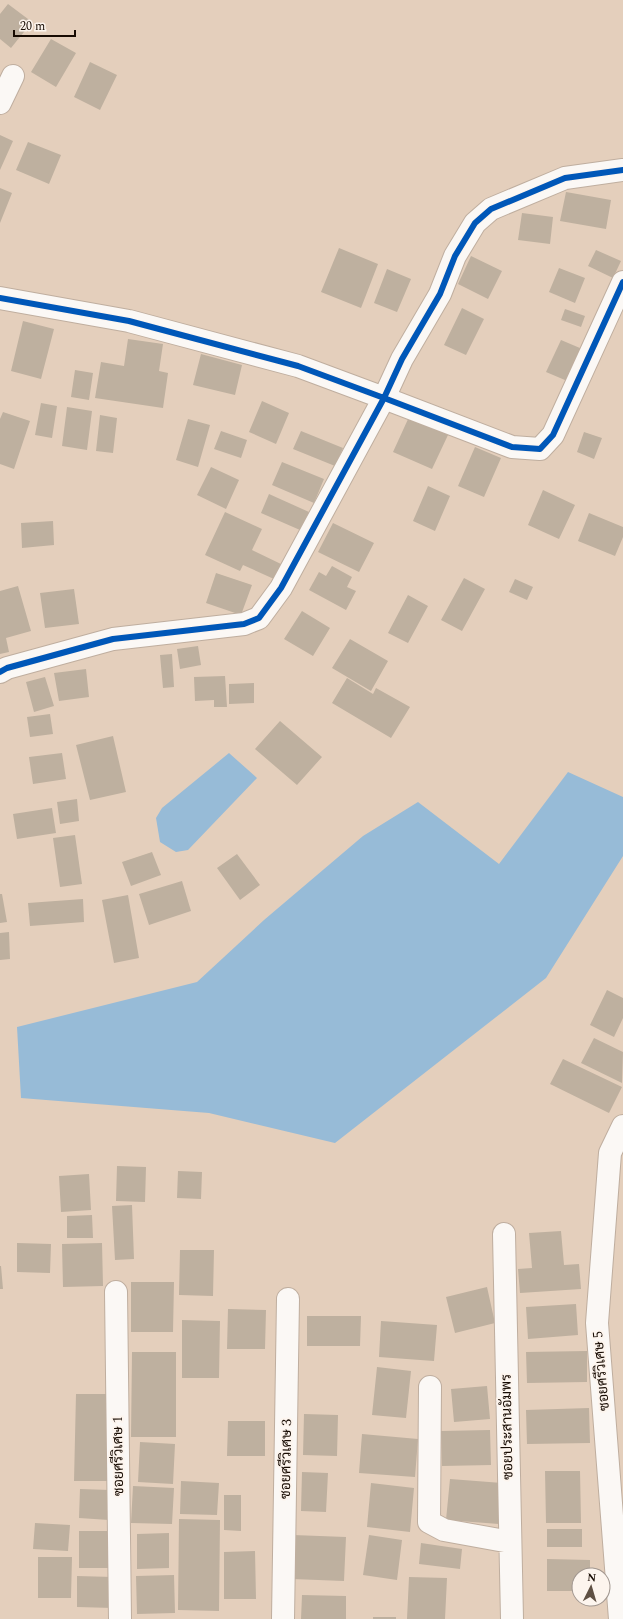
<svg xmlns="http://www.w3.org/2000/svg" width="623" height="1619" font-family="Spectral,Sarabun,serif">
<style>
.water{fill:#97bbd7}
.building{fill:#beb09f}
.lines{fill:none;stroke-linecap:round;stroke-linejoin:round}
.minor-casing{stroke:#bfae9f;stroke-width:24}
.minor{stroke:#fbf8f5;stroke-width:22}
.cycleway-casing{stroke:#fdf5ee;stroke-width:8}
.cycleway{stroke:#0057b8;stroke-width:6}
.labels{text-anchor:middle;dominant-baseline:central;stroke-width:4;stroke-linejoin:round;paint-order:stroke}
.street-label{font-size:14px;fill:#170b02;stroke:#fdf5ee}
</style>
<rect width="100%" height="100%" fill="#e4cfbc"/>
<path class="water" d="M229 753 257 778 188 850 176 852 160 842 156 818 162 808Z
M568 772 623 797V856L546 978 335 1143 209 1113 21 1098 17 1027 197 982 264 920 363 836 418 802 499 864Z"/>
<path class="building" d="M8 4 32 22 11 48 0 39V14Z
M51 39 76 53 56 87 31 72Z
M90 62 117 75 100 110 74 97Z
M0 135 13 141 0 170Z
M28 142 61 155 49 184 16 170Z
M0 188 12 193 0 223Z
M566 192 611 200 606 229 560 221Z
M522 213 553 217 550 244 518 240Z
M339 248 378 264 361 308 321 292Z
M596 250 621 261 613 278 588 266Z
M471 256 502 271 488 299 458 284Z
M559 268 585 278 575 303 549 292Z
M387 269 411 279 397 312 374 303Z
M462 308 484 319 466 355 444 345Z
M565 309 585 316 581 327 561 320Z
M23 321 54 329 41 379 11 371Z
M128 339 163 344 159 371 168 373 163 408 95 398 101 362 124 366Z
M561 340 587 351 572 383 546 372Z
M201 354 242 365 235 395 193 385Z
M75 370 93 373 89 400 71 397Z
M262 401 289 413 276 444 249 432Z
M41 403 57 406 52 438 35 435Z
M67 407 92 411 87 450 62 446Z
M3 412 30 421 14 469 0 464V419Z
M100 415 117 418 113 453 96 451Z
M409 417 448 435 432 469 393 452Z
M188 419 210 425 198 467 176 460Z
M221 431 247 440 241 458 214 449Z
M301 431 343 448 335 466 293 449Z
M584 432 602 438 594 459 577 452Z
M475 447 501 458 484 497 458 486Z
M282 462 324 479 314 503 272 485Z
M211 467 239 480 226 509 197 495Z
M428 486 450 496 435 531 413 521Z
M543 490 575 505 559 539 528 525Z
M269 494 309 512 300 530 261 513Z
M225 512 262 529 252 550 281 564 274 579 243 565 240 571 205 555Z
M589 513 623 527V537L615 556 578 541Z
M53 521 54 545 22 548 21 523Z
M333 523 374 543 359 572 318 552Z
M332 566 352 577 347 587 356 591 346 610 309 590 319 572 326 576Z
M216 573 252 585 241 615 206 603Z
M464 578 485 589 462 631 441 620Z
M515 579 533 587 527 600 509 592Z
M18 586 31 631 6 638 9 652 0 654V591Z
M74 589 79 624 45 628 40 593Z
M408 595 428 606 408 643 388 633Z
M302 611 330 628 313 656 284 639Z
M350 639 388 661 371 691 332 668Z
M198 646 201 665 180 669 177 649Z
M172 654 174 687 163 688 160 655Z
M86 669 89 697 59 701 54 673Z
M225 676 227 707H214V700L195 701 194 677Z
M45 677 54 706 34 712 26 682Z
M347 678 373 694 376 688 410 707 391 738 332 703Z
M254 683V703L229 704V684Z
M50 714 53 734 30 737 27 717Z
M280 721 322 757 297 785 255 749Z
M113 736 126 792 90 800 76 745Z
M62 753 66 779 33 784 29 757Z
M77 799 79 821 60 824 57 802Z
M52 808 56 833 17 839 13 814Z
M75 835 82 884 60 887 53 838Z
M152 852 161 875 131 886 122 862Z
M237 854 260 885 240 900 217 868Z
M182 881 191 911 149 925 139 894Z
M0 894H2L7 922 0 923Z
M128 895 139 958 114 963 102 900Z
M83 899 84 922 30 926 28 903Z
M9 932 10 959 0 960V933Z
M607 990 623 998V1018L614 1037 590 1025Z
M594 1038 623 1052 622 1083 581 1063Z
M563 1059 622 1087 609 1113 550 1084Z
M117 1166 146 1167 145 1202 116 1201Z
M178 1171 202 1172 201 1199 177 1198Z
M89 1174 91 1210 61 1212 59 1176Z
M132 1205 134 1259 115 1260 112 1206Z
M92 1215 93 1238H67V1216Z
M561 1231 564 1265 579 1264 581 1289 520 1293 518 1269 532 1268 529 1233Z
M17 1243 51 1244 50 1273 17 1272Z
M102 1243 103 1286 63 1287 62 1244Z
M180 1250H214L213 1296 179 1295Z
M0 1266H1L3 1289H0Z
M131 1282H174L173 1332H131Z
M487 1287 495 1323 455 1333 446 1297Z
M576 1304 578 1335 528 1339 526 1307Z
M228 1309 266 1310 265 1349H227Z
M307 1316H361L360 1346H307Z
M182 1320 220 1321 219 1378H182Z
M381 1321 437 1325 434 1361 379 1357Z
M587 1351V1382L527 1383 526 1352Z
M132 1352H176V1437H131Z
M377 1367 411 1371 406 1418 372 1415Z
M487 1386 490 1419 454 1422 451 1389Z
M76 1394H113L112 1481H74Z
M589 1408 590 1443 527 1444 526 1410Z
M304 1414 338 1415 337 1456 303 1455Z
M228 1421H265V1456H227Z
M490 1430 491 1465 442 1466 441 1431Z
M362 1434 418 1439 415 1477 359 1473Z
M140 1442 175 1444 173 1484 138 1482Z
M545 1471H580L581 1523H546Z
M302 1472 328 1473 326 1512 301 1511Z
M450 1479 502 1483 499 1524 446 1520Z
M181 1481 219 1483 217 1515 180 1514Z
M371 1483 414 1488 410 1532 367 1527Z
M133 1486 174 1488 172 1524 131 1523Z
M80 1489 110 1490 109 1520 79 1518Z
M224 1495H241V1531L224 1530Z
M179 1519 220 1520 219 1611 178 1610Z
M35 1523 70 1525 68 1551 33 1549Z
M547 1529H582V1547H547Z
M79 1531H114L113 1568H79Z
M169 1533V1568L137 1569V1534Z
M293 1535 346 1537 344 1581 292 1579Z
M369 1535 402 1540 397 1580 363 1575Z
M421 1543 462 1549 460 1569 419 1564Z
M255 1551 256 1599H224V1552Z
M38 1557H72L71 1598H38Z
M547 1559 590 1560V1575H579V1591H547Z
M174 1575 175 1613 137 1614 136 1576Z
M77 1576 113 1577V1608L77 1607Z
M409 1577 447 1578 445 1619H407Z
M302 1595 346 1596V1619H301Z
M373 1617H396V1619H373Z"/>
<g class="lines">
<defs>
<path id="minor" d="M0 103 13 76
M623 170 565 178 491 209 475 223 455 256 440 294 402 359 384 398 512 447 540 449 553 435 623 282
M0 298 129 321 298 366 384 398 281 588 259 618 244 624 113 639 7 668 0 672
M504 1234 512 1619
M116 1292 120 1619
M430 1387 429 1522 444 1530 510 1542
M283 1619 288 1299
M620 1619 597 1323 610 1153 623 1126"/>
</defs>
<use href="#minor" class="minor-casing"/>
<use href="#minor" class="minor"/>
<defs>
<path id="cycleway" d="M623 170 565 178 491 209 475 223 455 256 440 294 402 359 384 398 512 447 540 449 553 435 623 282
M0 298 129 321 298 366 384 398 281 588 259 618 244 624 113 639 7 668 0 672"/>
</defs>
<use href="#cycleway" class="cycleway-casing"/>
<use href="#cycleway" class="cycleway"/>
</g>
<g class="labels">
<g class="street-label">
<text transform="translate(601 1371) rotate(-95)">ซอยศรีวิเศษ 5</text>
<text transform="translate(507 1427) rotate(-91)">ซอยประสานอัมพร</text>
<text transform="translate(118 1456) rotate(-91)">ซอยศรีวิเศษ 1</text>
<text transform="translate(286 1459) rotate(-89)">ซอยศรีวิเศษ 3</text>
</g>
</g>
<g transform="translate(591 1587) rotate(5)"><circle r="19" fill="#fdf5ee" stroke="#a19790"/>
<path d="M0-3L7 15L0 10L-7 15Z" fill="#5f5043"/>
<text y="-6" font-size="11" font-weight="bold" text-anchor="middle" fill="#170b02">N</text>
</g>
<path d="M14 30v6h61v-6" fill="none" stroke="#170b02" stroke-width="2"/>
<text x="20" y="30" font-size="12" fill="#170b02" stroke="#fdf5ee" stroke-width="3" paint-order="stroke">20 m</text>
</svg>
